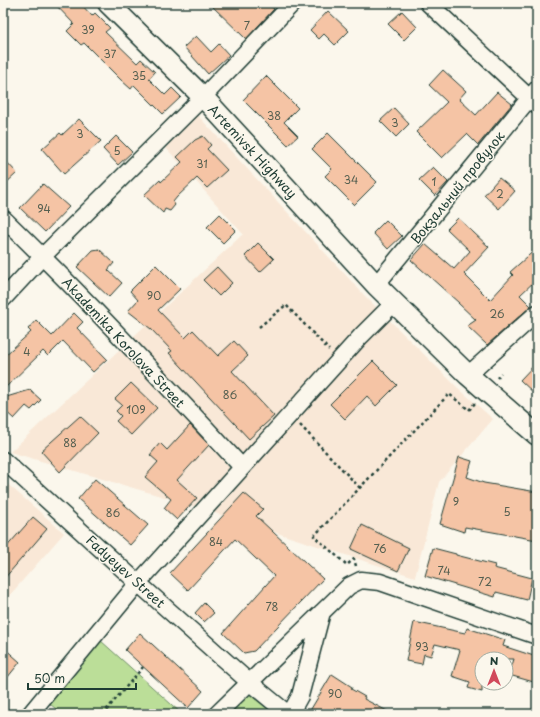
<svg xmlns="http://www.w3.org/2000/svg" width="540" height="717" font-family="'Playpen Sans',sans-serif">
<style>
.built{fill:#f9e8d7}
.green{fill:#bbde98;stroke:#6d8e66}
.building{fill:#f5c4a5;stroke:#1f3d34}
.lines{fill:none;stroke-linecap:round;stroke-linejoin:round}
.minor-casing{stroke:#1f3d34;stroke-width:19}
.major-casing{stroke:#1f3d34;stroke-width:23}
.path{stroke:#1f3d34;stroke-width:2.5;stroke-dasharray:3 3;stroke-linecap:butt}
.minor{stroke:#fbf7ec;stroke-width:16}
.major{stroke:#fbf7ec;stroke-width:20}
.labels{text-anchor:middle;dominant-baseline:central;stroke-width:3;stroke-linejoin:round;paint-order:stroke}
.number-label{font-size:11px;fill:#545f50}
.street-label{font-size:13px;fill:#1f3d34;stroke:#fbf7ec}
</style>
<rect width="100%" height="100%" fill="#fbf7ec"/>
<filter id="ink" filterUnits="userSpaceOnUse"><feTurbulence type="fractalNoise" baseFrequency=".025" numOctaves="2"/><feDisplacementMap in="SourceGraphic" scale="8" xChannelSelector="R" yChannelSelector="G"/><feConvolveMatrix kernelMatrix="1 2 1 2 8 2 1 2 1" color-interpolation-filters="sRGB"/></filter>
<g filter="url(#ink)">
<path class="built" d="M191 108 365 296 458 388 493 419 439 482 415 577 355 558 354 559 352 557 171 499 10 452 243 234 159 140Z
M3 480 64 533 3 603Z"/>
<path class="green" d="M100 640 182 714H62L50 704Z
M249 682 278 708 272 714H217Z"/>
<path class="building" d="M54 3H80L92 16 95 13 110 28 105 32 137 63 141 59 155 72 149 79 165 95 172 88 181 97 163 114 134 85 131 89 121 80 84 43 81 45 67 31 74 24Z
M209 3H267L274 9 246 39Z
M328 11 349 31 335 45 324 34 319 39 310 30Z
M402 11 417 27 404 40 388 24Z
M196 36 211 52 219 44 229 55 208 74 184 47Z
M443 70 466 91 459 99 476 115 497 92 512 104 478 145 467 134 442 158 416 132 447 102 429 85Z
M266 76 298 108 284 122 298 136 288 145 243 100Z
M394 108 409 124 396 137 380 121Z
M79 119 101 141 64 174 42 149 60 133 62 135Z
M328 133 377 182 354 205 325 176 332 169 312 149Z
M116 136 132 152 118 165 103 149Z
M203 136 211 145 207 149 227 170 207 188 197 178 177 197 173 202 175 205 170 211 165 209 163 213 144 195 160 180 161 182 182 162 177 157 195 140Z
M3 158 17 173 3 186Z
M433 167 448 182 435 196 419 180Z
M499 178 515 191 499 209 484 195Z
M43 184 69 207 45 232 20 208Z
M220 214 236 230 223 243 207 227Z
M458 218 489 247 464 274 490 300 513 275 510 272 537 248V279L520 295 531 306 487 345 467 326 476 320 458 303H459L411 260 425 244 454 269 470 251 447 229Z
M386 220 402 236 388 249 373 233Z
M258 243 274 259 260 272 245 256Z
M99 249 114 263 108 270 122 283 109 297 77 267 93 250Z
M156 265 180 289 158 310 185 338 193 330 218 356 234 341 248 356 232 371 274 416 249 439 169 353 172 351 151 329 128 311 138 300 130 291Z
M217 267 232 283 219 296 203 280Z
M74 313 83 322 77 328 107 359 93 372 63 341 48 356 43 351 3 390V357L31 332 28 329 36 320 52 336Z
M373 361 397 385 376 406 367 396 345 419 330 404Z
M537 362V396L520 380Z
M131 383 157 408 131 435 116 421 121 416 116 411 122 405 115 399Z
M30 390 41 400 31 410 26 406 14 419 3 409V398Z
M80 416 98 433 60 472 41 451Z
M190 425 209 445 177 480 197 498 177 520 164 508 171 499 145 477 158 462 150 455 160 443 167 450Z
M459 457 472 461 467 477 484 483 537 492V540L465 527 464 532 440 524Z
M95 479 148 525 130 545 78 499Z
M244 493 263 509 256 516 323 579 254 651 244 653 223 633 274 576 235 539 188 590 170 573Z
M33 517 47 529 3 580V551Z
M362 525 409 548 398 571 351 549Z
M433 548 456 554V555L495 565 494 568 532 578 527 600 496 592 495 597 425 576Z
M204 603 214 613 204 622 195 613Z
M414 622 465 633 467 628 505 640 503 646 537 657V683L509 675 514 659H482V692L468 688 470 682 452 676 460 650 435 644 431 656 424 654 422 664 406 661Z
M140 633 203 691 188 708 125 650Z
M3 647 20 662 3 683Z
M332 674 352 687 351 689 365 697 364 699 393 714H308Z"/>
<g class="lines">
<defs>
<path id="minor" d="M428 3 537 105
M3 218C86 298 164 383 242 467
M376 285 537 89
M3 299 43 256 203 97 293 3
M468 375 537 313
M3 460 138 583 249 682 288 714
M30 714 138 583 361 336 394 303
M217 714 349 586 361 580 380 582 537 636
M290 714 300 696 322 612"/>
<path id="major" d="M108 3 203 97 376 285 468 375 537 435"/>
</defs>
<use href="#minor" class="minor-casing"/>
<use href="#major" class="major-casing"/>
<path class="path" d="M259 327 286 305 329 350
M497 378 501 373
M300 425 360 488
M356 566 354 559 347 565 314 536 449 394 469 410 475 403
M106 714 104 713 143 667"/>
<use href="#minor" class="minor"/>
<use href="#major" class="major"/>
</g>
</g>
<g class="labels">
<g class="number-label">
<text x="247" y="25">7</text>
<text x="88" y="29">39</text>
<text x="110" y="53">37</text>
<text x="139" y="75">35</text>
<text x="274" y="115">38</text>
<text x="395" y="122">3</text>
<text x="80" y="133">3</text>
<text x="117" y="150">5</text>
<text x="202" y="163">31</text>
<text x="351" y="179">34</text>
<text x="434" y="181">1</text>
<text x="500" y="193">2</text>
<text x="44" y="208">94</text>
<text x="154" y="295">90</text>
<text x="497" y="313">26</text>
<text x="27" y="351">4</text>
<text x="230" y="394">86</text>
<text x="136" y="409">109</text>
<text x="70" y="442">88</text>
<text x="456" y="501">9</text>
<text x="507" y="511">5</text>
<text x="113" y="512">86</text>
<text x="216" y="541">84</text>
<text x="380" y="548">76</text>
<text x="444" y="570">74</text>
<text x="485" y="581">72</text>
<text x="272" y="606">78</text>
<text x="422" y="646">93</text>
<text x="335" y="693">90</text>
</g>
<g class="street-label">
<text transform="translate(253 151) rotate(47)">Artemivsk Highway</text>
<text transform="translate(457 187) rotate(-51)">Вокзальний провулок</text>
<text transform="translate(124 342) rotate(47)">Akademika Korolova Street</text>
<text transform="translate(126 571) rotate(42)">Fadyeyev Street</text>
</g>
</g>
<rect width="540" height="717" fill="none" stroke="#fbf7ec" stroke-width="16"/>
<rect x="8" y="8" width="524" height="701" fill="none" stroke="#1f3d34" stroke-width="1.5" filter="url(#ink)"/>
<g transform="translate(494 671)"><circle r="19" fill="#fbf7ec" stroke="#a3ada2"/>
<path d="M0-3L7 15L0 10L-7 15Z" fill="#d1495b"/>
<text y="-6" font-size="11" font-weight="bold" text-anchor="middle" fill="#1f3d34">N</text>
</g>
<path d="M28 683v6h108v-6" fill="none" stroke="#1f3d34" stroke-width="2"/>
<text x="34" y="683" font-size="12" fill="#1f3d34" stroke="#fbf7ec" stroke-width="3" paint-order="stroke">50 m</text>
</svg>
